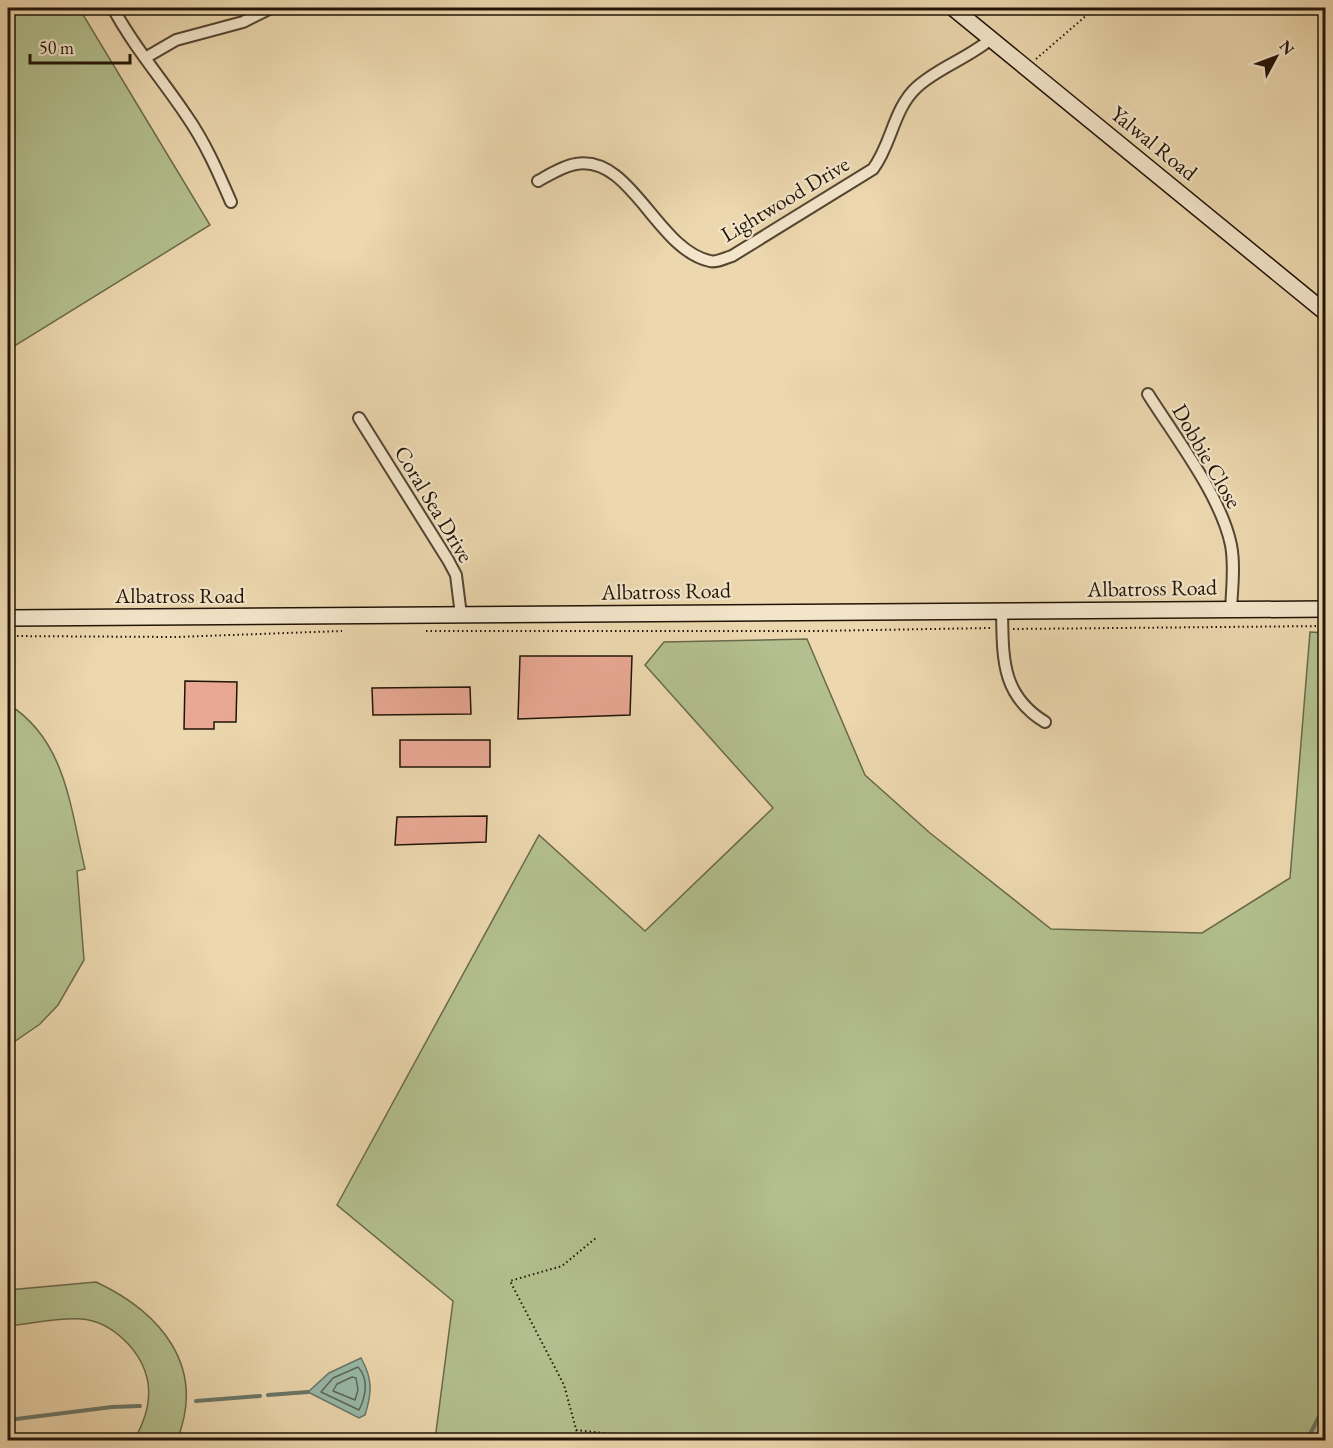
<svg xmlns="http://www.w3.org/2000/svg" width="1333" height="1448" font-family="'EB Garamond',serif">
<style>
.green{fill:#b3bf8e;stroke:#6a6a4a;stroke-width:1.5}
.water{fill:#99baaa;stroke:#697869;stroke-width:1.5}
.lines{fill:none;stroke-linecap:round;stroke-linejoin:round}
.shore{stroke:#5d6758;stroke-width:1.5}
.stream{stroke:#697869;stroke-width:4}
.building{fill:#e9a894;stroke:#211407;stroke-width:1.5}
.street-casing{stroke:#544531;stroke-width:14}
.secondary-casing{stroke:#211407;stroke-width:18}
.path{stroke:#211407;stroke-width:2;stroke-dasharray:1.5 3;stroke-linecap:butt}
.street{stroke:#f3e5ca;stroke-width:10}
.secondary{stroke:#f3e5ca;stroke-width:15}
.labels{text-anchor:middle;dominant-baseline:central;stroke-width:4.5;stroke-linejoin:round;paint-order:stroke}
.street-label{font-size:22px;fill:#211407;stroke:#f3e5ca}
</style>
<rect width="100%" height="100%" fill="#ecd7ae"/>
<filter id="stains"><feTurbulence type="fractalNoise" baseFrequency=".00333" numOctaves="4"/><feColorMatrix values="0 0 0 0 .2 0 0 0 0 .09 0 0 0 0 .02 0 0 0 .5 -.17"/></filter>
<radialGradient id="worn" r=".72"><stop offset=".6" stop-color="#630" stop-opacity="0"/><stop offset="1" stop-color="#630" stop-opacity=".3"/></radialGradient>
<path class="green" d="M8 8H79L210 225 8 350Z
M1310 632 1326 633 1325 1440H432L436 1432 453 1301 337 1205 539 835 645 931 773 808 645 665 664 642 807 639 865 775 930 833 1051 929 1202 933 1290 878Z
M8 704C66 740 70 807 85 869L77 871 84 960 58 1005 40 1024 8 1046Z
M96 1282C160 1312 207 1366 177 1440H134C144 1423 151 1404 148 1383 143 1352 113 1322 82 1319 58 1317 31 1324 8 1326V1290Z"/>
<path class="water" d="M361 1358C373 1379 372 1393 365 1415L359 1418 308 1392 329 1373Z"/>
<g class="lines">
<path class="shore" d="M358 1367C369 1379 366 1396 359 1410L321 1392 333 1378Z
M352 1377 356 1378 358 1390 355 1400 333 1391 337 1384Z"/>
<path class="stream" d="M268 1395 308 1392
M196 1401 260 1396
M8 1420 112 1407 140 1406
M1307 1440 1326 1403"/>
</g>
<path class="building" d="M520 656H632L630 715 518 719Z
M185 681 237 682 236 722H214V729H184Z
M470 687 471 714 373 715 372 688Z
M400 740H490V767H400Z
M487 816 486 842 395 845 397 817Z"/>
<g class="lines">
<defs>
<path id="street" d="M113 8C133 46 162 79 186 115 205 142 218 172 231 202
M145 58 176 40 243 22 271 8
M538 181C549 175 563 166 576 164 631 154 657 250 710 261 716 263 725 258 732 256L873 169C892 144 893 109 917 87 939 67 969 58 992 38
M1148 394C1175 437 1221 496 1231 545 1235 566 1232 588 1231 610
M359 418 448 560 456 575 461 615
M1002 612C1003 658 1001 695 1045 722"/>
<path id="secondary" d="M953 8 1326 313
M8 618 1326 609"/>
</defs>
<use href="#street" class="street-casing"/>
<use href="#secondary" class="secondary-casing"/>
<path class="path" d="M1036 59 1095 8
M1319 115 1326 110
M1013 629 1326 626
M426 631H816L990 628
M8 636 176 637 342 631
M576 1430 665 1440
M579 1440 564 1385 510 1281 562 1266 597 1237"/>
<use href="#street" class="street"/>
<use href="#secondary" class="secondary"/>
</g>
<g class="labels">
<g class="street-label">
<text transform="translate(1154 143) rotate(39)">Yalwal Road</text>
<text transform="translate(785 199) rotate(-31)">Lightwood Drive</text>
<text transform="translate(1207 456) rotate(60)">Dobbie Close</text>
<text transform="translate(434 504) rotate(59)">Coral Sea Drive</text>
<text transform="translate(1152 588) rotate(-1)">Albatross Road</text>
<text transform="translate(666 591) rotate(-1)">Albatross Road</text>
<text x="180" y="595">Albatross Road</text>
</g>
</g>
<rect width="1333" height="1448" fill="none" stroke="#ecd7ae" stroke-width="30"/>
<rect x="9" y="9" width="1315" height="1430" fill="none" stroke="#211407" stroke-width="3"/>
<rect x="15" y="15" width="1303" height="1418" fill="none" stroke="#211407" stroke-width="1.5"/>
<g transform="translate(1276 57) rotate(49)" stroke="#f3e5ca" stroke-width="4.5" paint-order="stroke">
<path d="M0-4.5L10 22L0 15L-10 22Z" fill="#211407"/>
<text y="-9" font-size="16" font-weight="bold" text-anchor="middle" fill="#211407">N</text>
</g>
<path d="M30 54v9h100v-9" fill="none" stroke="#211407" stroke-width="3"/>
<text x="39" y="54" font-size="18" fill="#211407" stroke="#f3e5ca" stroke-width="4.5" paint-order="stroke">50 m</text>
<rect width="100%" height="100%" filter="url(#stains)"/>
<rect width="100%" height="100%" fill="url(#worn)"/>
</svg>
